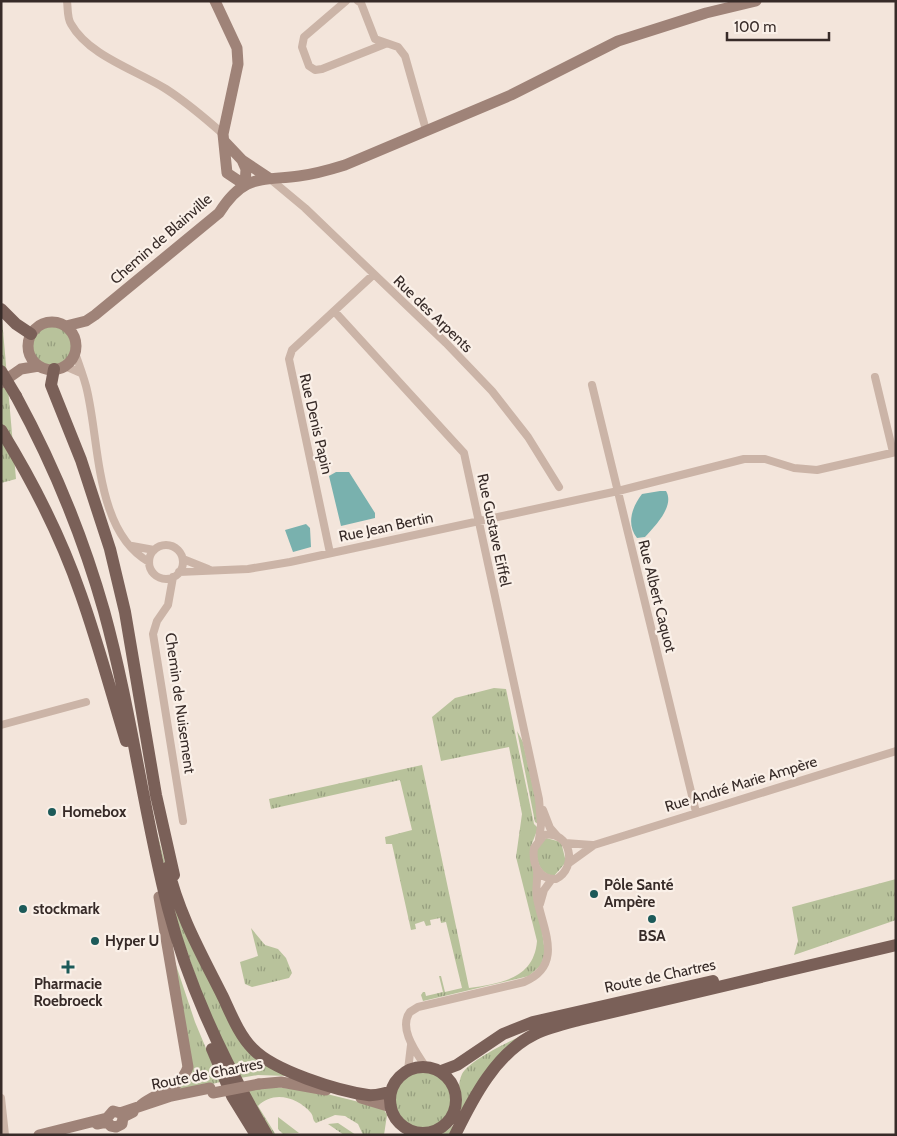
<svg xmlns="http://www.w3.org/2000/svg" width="897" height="1136" font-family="Cabin,sans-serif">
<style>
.grass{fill:url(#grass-tufts)}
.water{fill:#79b1ae}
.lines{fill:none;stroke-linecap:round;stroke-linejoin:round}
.street{stroke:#cbb4a7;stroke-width:8}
.secondary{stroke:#9f8378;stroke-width:11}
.primary{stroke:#7a6058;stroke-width:12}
.secondary-bridge{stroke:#9f8378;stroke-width:11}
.primary-bridge{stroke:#7a6058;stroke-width:12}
.poi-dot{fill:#1c5a59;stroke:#faf0e8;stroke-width:2}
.labels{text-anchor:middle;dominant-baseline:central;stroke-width:4.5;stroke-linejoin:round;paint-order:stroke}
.street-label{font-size:15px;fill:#372b28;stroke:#faf0e8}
.poi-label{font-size:15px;font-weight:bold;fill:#372b28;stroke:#faf0e8;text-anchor:start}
</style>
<defs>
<pattern id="grass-tufts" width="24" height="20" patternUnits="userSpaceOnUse" patternTransform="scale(1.25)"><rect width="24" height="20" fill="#b8c29b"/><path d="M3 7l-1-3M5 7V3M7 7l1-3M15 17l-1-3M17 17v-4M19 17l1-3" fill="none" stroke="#969e7e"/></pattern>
</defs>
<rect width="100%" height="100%" fill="#f3e5db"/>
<path class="grass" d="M1 308 16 479 1 483Z
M30 346a21 21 0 1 1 42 0a21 21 0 1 1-42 0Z
M494 688 506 689 534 824 538 828 531 846 545 953 541 965 529 976 423 1001 421 995 423 992H425L426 996 443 992 439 976H441L445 992 462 988 446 922 441 923 440 918 430 920 431 925 426 926 424 921 415 924 416 929 411 930 392 844H386L385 837 412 830 400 780 271 809 269 799 422 765 469 988C501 983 534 979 537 941L516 857 522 814 509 747 441 761 432 717 455 698Z
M517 731 523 742 537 805 538 824 535 822Z
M155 826 170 880 239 1035 287 1076 258 1075 240 1078 214 1028 179 929Z
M546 838 561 842 566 862 554 876C540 874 537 862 536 850Z
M896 879V920L794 955 798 941 792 907Z
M251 928 265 945 278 949 286 958 292 973 289 978 252 987 245 984 240 962 258 956Z
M172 953 195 1022 220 1082 178 1093 179 1087 184 1082Z
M521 1036 452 1135H439C476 1117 452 1095 462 1074 469 1061 506 1043 521 1036Z
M393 1100a30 30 0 1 1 60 0a30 30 0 1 1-60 0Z
M273 1087 315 1091 383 1108 387 1115 384 1135H363L358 1124 345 1116 335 1115 316 1123C312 1120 314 1117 311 1113 298 1097 273 1090 258 1106L276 1135H271L245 1090Z
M278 1117 299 1133 283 1134 278 1129Z
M338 1123 356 1135H344L328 1124Z"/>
<path class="water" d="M336 472H349L375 513V518L341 526 329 476Z
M660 491H666C675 506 655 526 645 537L637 538C626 524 632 507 642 494Z
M306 524 310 528 311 547 293 552 285 530Z"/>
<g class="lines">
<path class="street" d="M67 1C68 8 67 18 71 24 89 56 136 70 166 89 186 102 205 118 223 134
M346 1 304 37 302 47 309 66 315 70 322 69 385 44
M358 1 361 3 375 39 398 47 405 56 426 130
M269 178 305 208 446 343 492 391 528 437 559 487
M335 312 464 453 539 799 541 825 539 839
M75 353C79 364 83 375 86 386 100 439 94 531 149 562
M65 366 81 373
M875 377 893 452
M592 385 696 812
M149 562a17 17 0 1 1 34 0a17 17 0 1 1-34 0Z
M132 546 154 550
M330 553 289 359 292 350 373 275
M183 559 208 569
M179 572 248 569 290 562 618 491 744 459H765L794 468 817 470 896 452
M173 577 168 605 157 621 153 634 183 821
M1 725 86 702
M543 810 550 828 557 836
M544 835C571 830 578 868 556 879 538 880 532 863 534 848Z
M565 843 592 845
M569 863 594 845 896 751
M540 904 544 890 552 879
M425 1066C416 1052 398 1028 410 1012L418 1007 524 982C565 965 542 928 537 898 535 889 538 880 537 871
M408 1070 411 1045
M1 1098 5 1135"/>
<path class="secondary" d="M215 1 237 48 238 64 223 134 227 173 245 185 246 169 242 160
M224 141 242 160 269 178
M28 346a24 24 0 1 1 48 0a24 24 0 1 1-48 0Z
M66 326 86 321 95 315 219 213C244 174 259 181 299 176 315 174 329 170 345 165L511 95 618 41 706 13 756 1
M1 383 21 369 39 366
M259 1084 281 1082 326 1090
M361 1098 391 1107
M141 1105C158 1092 181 1089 188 1067L159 897
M97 1124 107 1122 111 1126 116 1127 122 1124 123 1117 133 1112
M39 1135 107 1118 113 1111 120 1113 171 1096 210 1088"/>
<path class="primary" d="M1 309 16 324 31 334
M54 369 51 385 81 460 110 549 125 612 156 795 174 875
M16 396C53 464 83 537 104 611 131 709 143 810 168 908 189 989 225 1064 267 1135
M1 430C33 482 61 537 81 595 98 643 111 692 126 741
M168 867C178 913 202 955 223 997 231 1014 239 1035 253 1049 274 1071 338 1091 368 1095 376 1096 383 1093 391 1092
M212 1049 232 1096 256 1135
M390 1100a33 33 0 1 1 66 0a33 33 0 1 1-66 0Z
M441 1071 457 1065 503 1034 533 1022 713 981
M455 1135C473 1098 496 1053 535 1034 548 1028 564 1024 579 1020L896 945"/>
<path class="secondary-bridge" d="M213 1093 259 1084"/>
<path class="primary-bridge" d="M1 371 16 396"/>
</g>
<g class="poi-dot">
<circle cx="52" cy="812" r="5"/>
<circle cx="594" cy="894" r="5"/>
<circle cx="23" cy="909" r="5"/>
<circle cx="652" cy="919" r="5"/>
<circle cx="95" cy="941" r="5"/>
<path d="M65.5 959.5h5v5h5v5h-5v5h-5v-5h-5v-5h5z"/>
</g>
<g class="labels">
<g class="street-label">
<text transform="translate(161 239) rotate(-41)">Chemin de Blainville</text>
<text transform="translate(433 314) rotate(44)">Rue des Arpents</text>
<text transform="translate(316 424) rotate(77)">Rue Denis Papin</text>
<text transform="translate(386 527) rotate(-12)">Rue Jean Bertin</text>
<text transform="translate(494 530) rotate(78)">Rue Gustave Eiffel</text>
<text transform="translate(657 596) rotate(76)">Rue Albert Caquot</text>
<text transform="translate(180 703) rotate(82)">Chemin de Nuisement</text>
<text transform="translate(741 784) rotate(-17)">Rue André Marie Ampère</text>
<text transform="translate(660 976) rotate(-12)">Route de Chartres</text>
<text transform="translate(207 1074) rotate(-11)">Route de Chartres</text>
</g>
<g class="poi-label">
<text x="62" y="812">Homebox</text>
<text x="604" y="885">Pôle Santé<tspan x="604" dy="17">Ampère</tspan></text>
<text x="33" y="909">stockmark</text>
<text x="652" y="936" text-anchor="middle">BSA</text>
<text x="105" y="941">Hyper U</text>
<text x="68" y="984" text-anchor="middle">Pharmacie<tspan x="68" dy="17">Roebroeck</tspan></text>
</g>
</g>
<rect width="897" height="1136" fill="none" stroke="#372b28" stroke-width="5"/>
<path d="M727 32v8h102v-8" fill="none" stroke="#372b28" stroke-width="2.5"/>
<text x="734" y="32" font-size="15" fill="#372b28" stroke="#faf0e8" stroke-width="4" paint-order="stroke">100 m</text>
</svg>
